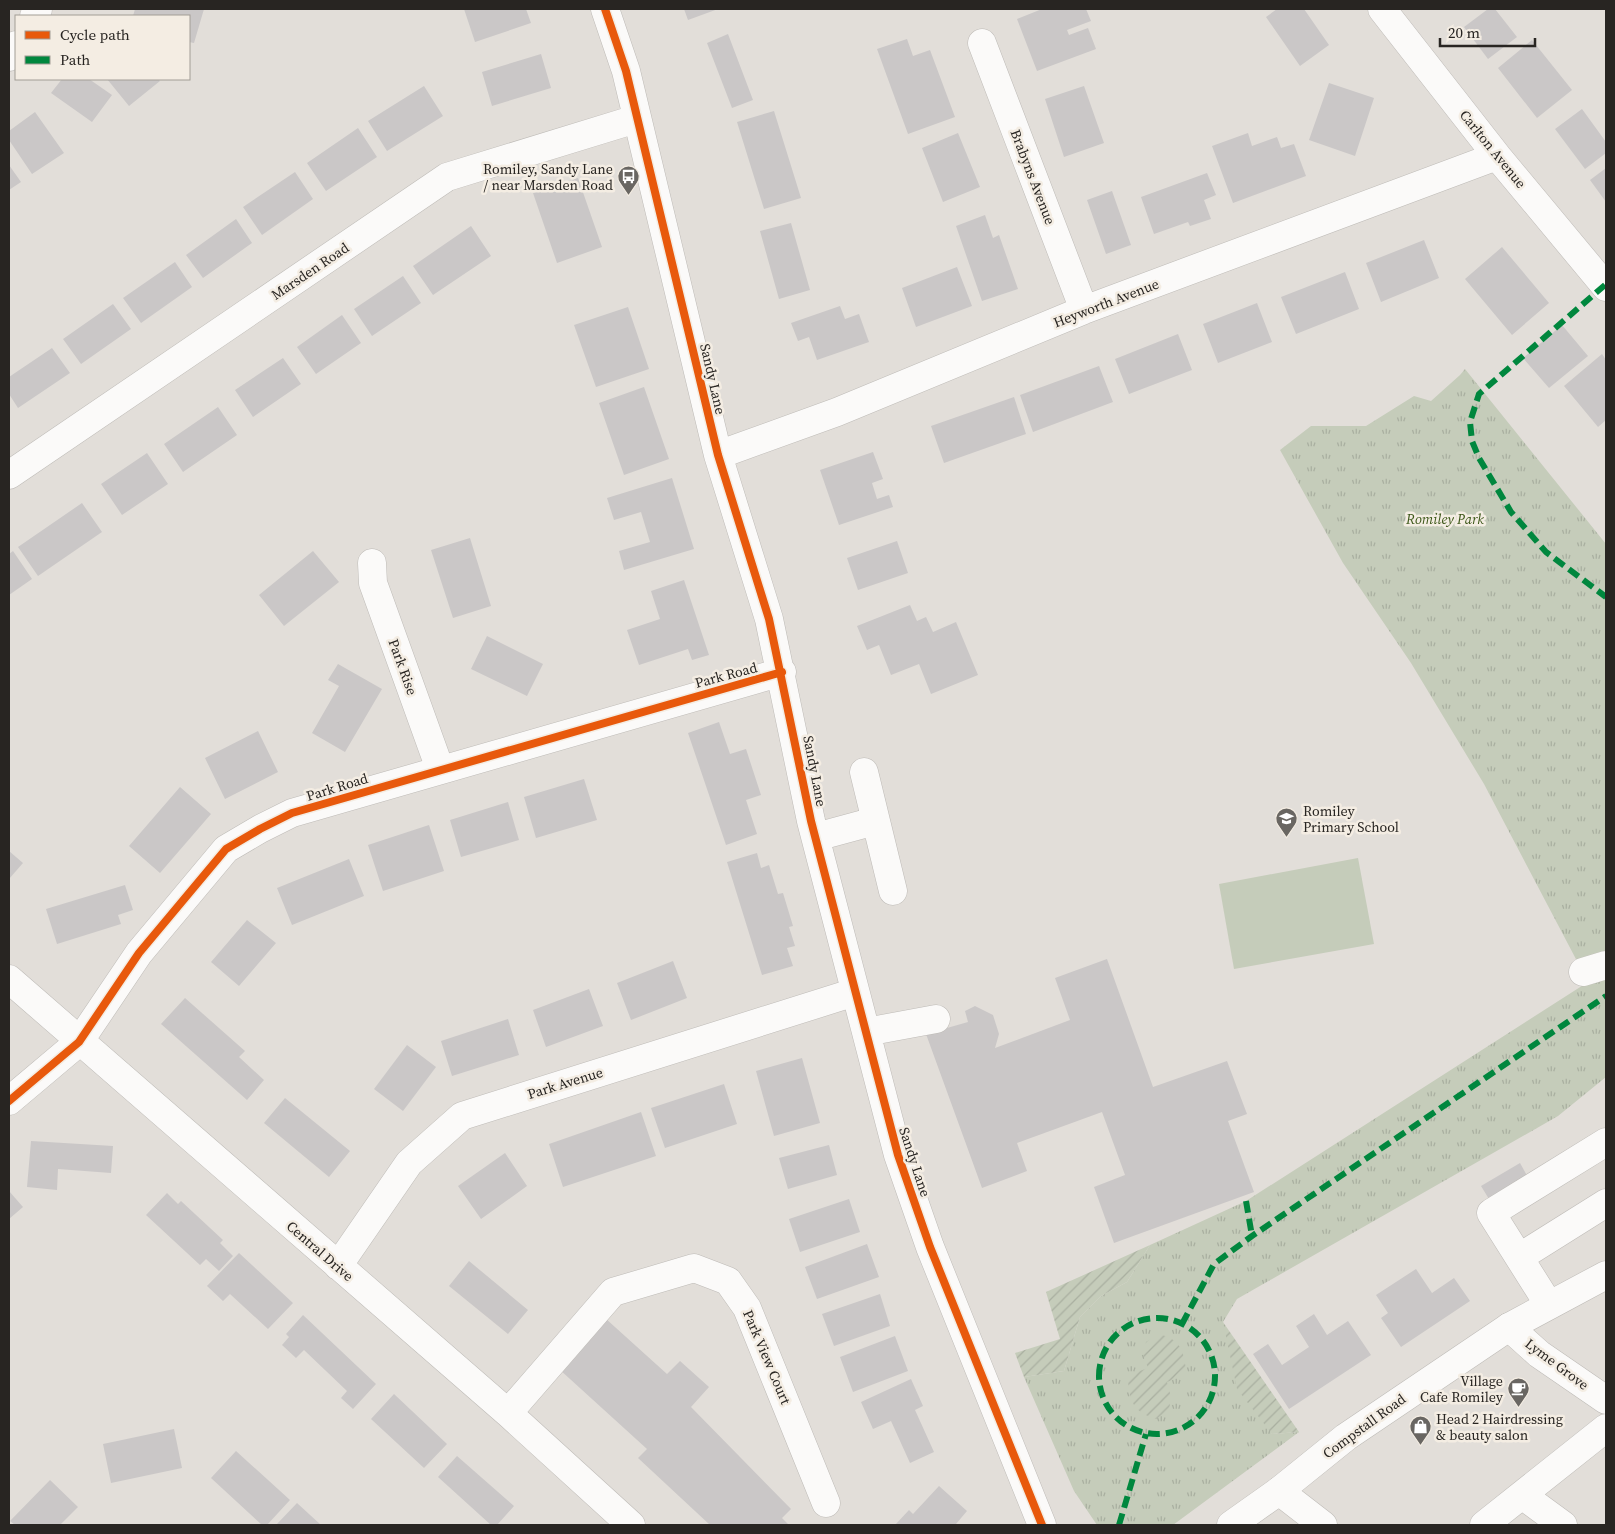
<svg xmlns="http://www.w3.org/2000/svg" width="1615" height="1534" font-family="'Source Serif 4',serif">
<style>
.grass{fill:#c5ccba}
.park{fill:url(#park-tufts)}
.garden{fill:url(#garden-furrows)}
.building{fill:#cac7c7}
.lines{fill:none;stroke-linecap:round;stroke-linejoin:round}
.minor-casing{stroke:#bebbb7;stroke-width:29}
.major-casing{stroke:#bebbb7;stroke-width:29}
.minor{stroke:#fbfaf9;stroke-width:28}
.major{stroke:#fbfaf9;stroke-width:28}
.quiet{stroke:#00873e;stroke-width:6;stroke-dasharray:12 6;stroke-linecap:butt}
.cycleway-casing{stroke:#f4ede3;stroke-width:11}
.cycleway{stroke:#e8590c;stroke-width:8}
.labels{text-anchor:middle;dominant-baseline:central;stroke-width:5;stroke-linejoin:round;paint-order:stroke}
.street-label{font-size:14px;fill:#282522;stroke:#f4ede3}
.poi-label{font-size:14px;fill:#282522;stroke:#f4ede3;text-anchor:end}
.park-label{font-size:14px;font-style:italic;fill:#3b5617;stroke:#f4ede3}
</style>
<defs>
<pattern id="park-tufts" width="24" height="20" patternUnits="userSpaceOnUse" patternTransform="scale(1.25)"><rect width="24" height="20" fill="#c5ccba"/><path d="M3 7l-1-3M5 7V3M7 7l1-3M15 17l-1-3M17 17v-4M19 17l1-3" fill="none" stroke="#a9afa0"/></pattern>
<pattern id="garden-furrows" width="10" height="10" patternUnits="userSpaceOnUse" patternTransform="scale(1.25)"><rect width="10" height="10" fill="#c5ccba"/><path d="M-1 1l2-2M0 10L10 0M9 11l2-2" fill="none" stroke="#a9afa0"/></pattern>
</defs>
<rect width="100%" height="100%" fill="#e2ded9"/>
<path class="grass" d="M1358 858 1374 944 1234 969 1219 884Z"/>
<path class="park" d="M1465 369 1606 544V1077L1558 1116 1237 1299 1223 1322 1272 1434 1299 1432 1173 1525H1097L1074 1491 1024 1377 1064 1371 1080 1317 1101 1296 1127 1282 1150 1245 1246 1201 1588 982 1484 784 1411 663 1343 563 1280 450 1311 426H1366L1414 396 1431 401 1460 375Z"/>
<path class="garden" d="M1150 1245 1127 1282 1101 1296 1080 1317 1064 1371 1024 1377 1015 1353 1060 1339 1046 1292Z
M1223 1322 1299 1432 1272 1434 1237 1389Z
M1159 1334C1180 1340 1183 1348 1186 1369L1177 1378 1167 1382 1171 1397 1169 1410 1156 1419C1134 1412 1130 1403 1128 1381L1137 1372 1148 1368 1143 1355 1146 1342Z"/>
<path class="building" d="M135 9H204L194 43 189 42V16H133Z
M464 9H526L531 23 475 42Z
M684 9H718L688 20Z
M1042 9H1086L1091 21 1067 30 1069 35 1088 28 1096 49 1037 71 1017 19Z
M1277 9H1304L1329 45 1300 66 1266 17Z
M1488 9H1495L1517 37 1488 59 1464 27Z
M728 34 753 100 732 108 707 43Z
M907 39 913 56 930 50 955 117 908 134 877 49Z
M1532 40 1572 90 1537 118 1498 68Z
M541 54 551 88 492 106 482 72Z
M62 79H89L112 95 92 122 51 93Z
M107 79H158L160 81 129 106Z
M1329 83 1374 98 1355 156 1309 140Z
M424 86 443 116 387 151 368 121Z
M1084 86 1104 143 1064 157 1045 99Z
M1582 109 1606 142V153L1585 169 1555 129Z
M774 111 801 198 764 209 737 122Z
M35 112 64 153 32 174 9 140V131Z
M358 128 377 157 326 191 307 163Z
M958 133 980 187 943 202 922 148Z
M1248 133 1252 146 1277 137 1281 148 1294 144 1306 176 1233 203 1212 146Z
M9 165 21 182 9 190Z
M1606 168V202L1590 180Z
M295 172 313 199 262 235 243 207Z
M1207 173 1216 195 1204 200 1211 219 1190 226 1188 222 1154 234 1141 197Z
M578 178 602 247 557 263 533 193Z
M1112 191 1131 245 1106 254 1087 200Z
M985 215 993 238 999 235 1018 289 982 301 956 226Z
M236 219 252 243 203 278 186 255Z
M791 223 810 290 779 299 760 231Z
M471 226 491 256 433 295 413 266Z
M1424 240 1439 278 1381 302 1366 263Z
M1502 247 1549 303 1512 335 1465 279Z
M175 262 192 287 141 323 123 298Z
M957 267 972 306 916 327 902 288Z
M1345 272 1359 309 1296 334 1281 297Z
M403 276 421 303 372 336 354 309Z
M1257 303 1272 342 1218 363 1203 324Z
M113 304 131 329 81 364 63 339Z
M840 306 845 319 859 314 869 342 817 360 809 337 798 341 791 323Z
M628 307 649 369 596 387 574 325Z
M342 315 361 343 316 374 297 347Z
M1562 325 1588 356 1549 388 1523 358Z
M1178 334 1192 370 1129 394 1115 359Z
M52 348 70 373 18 408 9 394V377Z
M1602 354 1606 360V420L1598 427 1564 386Z
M283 358 301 384 253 417 235 390Z
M1099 366 1113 402 1033 432 1020 395Z
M644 387 669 459 624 475 599 403Z
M1014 397 1026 434 944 463 931 426Z
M218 407 237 435 183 472 164 444Z
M873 452 883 479 872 483 877 499 889 495 893 507 839 525 820 470Z
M147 453 168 484 122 515 101 484Z
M672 478 694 549 624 570 619 551 650 542 641 512 614 520 607 498Z
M82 503 102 532 38 576 18 547Z
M470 538 491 606 453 618 431 550Z
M897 541 908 573 858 590 847 558Z
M13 551 32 579 9 595V554Z
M313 551 339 582 284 626 259 595Z
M684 580 709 655 692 660 688 649 639 665 627 630 660 619 651 591Z
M910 605 917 621 926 617 933 632 956 622 978 675 931 694 919 664 891 675 879 645 867 650 857 626Z
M487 636 543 664 527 696 471 669Z
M338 664 382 689 345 752 312 733 339 686 328 680Z
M719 722 730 754 746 749 761 795 746 800 757 834 726 845 688 733Z
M258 731 278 772 225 799 205 758Z
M584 779 597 820 536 838 524 797Z
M180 787 211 814 160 873 129 846Z
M508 802 519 840 461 857 450 820Z
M429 825 444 871 383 891 368 845Z
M9 851 23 863 9 879Z
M757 853 761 868 769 865 778 894 783 893 793 926 789 927 795 946 787 948 793 966 762 975 727 862Z
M349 859 364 896 292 925 277 888Z
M125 885 133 910 118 915 121 924 57 944 46 909Z
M247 920 276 943 239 986 211 962Z
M1107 959 1153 1087 1227 1061 1247 1114 1228 1121 1254 1192 1114 1243 1094 1187 1125 1175 1102 1112 1017 1143 1027 1171 982 1188 926 1034 968 1022 965 1011 975 1006 993 1015 999 1034 995 1048 1070 1020 1055 978Z
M673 961 687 998 631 1020 617 983Z
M589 989 603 1026 546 1047 533 1010Z
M185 998 245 1051 239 1057 264 1080 247 1100 161 1024Z
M508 1019 519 1055 452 1076 441 1041Z
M407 1045 436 1067 403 1111 374 1089Z
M802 1058 820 1123 774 1136 756 1071Z
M724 1084 737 1124 665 1148 651 1108Z
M285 1098 350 1151 329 1177 264 1123Z
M641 1112 656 1156 563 1187 549 1144Z
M31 1141 113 1146 111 1173 58 1169 57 1190 27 1187Z
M829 1145 837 1175 788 1189 779 1158Z
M505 1153 527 1186 481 1219 458 1186Z
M1520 1163 1530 1181 1492 1204 1481 1186Z
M9 1191 23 1207 9 1219Z
M167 1193 178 1204 181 1201 223 1240 220 1243 233 1256 219 1271 206 1259 200 1265 146 1215Z
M849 1199 860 1232 800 1252 789 1219Z
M867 1244 879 1277 817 1299 805 1267Z
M239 1253 293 1303 268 1329 230 1294 223 1301 207 1286Z
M469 1261 528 1310 508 1334 449 1286Z
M1416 1269 1432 1293 1454 1278 1470 1301 1401 1347 1381 1318 1388 1313 1376 1295Z
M880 1294 890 1326 834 1346 822 1314Z
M1314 1314 1327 1335 1348 1321 1371 1355 1289 1409 1253 1354 1268 1344 1282 1365 1309 1347 1296 1326Z
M303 1315 376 1384 353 1409 341 1398 347 1391 304 1350 296 1358 282 1345 289 1337 286 1334Z
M605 1318 667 1374 680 1361 709 1387 691 1407 791 1509 782 1518 789 1525H710L638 1458 647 1449 559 1369Z
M895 1336 908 1371 853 1392 840 1357Z
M911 1379 923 1406 915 1410 934 1452 910 1463 891 1421 873 1429 861 1402Z
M394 1394 447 1444 424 1468 371 1419Z
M174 1429 182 1468 111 1483 103 1444Z
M236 1451 290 1500 267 1525H262L211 1478Z
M457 1456 514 1506 497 1525H491L438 1477Z
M50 1480 78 1507 60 1525H15L10 1521Z
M939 1486 967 1511 956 1524 958 1525H895L909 1510 913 1514Z
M297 1503 321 1525H276Z"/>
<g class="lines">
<defs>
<path id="minor" d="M605 9 626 71 718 455 769 619 811 821 898 1155 930 1247 1042 1525
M1382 9 1497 156 1606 287
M34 16 38 9
M982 43 1084 310
M9 57 16 45
M718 455 837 412 1084 310 1497 156
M9 475 447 177 636 119
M372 563 373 583 440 769
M864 772 893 891
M816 837 875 821
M1583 972 1606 965
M9 979 508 1413 631 1525
M866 1032 936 1019
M9 1101 79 1042 139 953 226 849 260 829 292 813 782 672
M1520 1257 1606 1203
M338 1266 409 1163 462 1116 855 992
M1549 1305 1491 1213 1606 1142
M1509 1327 1539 1354 1606 1400
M508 1413 613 1292 694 1268 728 1281 747 1308 826 1503
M1279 1491 1323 1525
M1522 1495 1563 1525
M1484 1525 1606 1428"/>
<path id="major" d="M1231 1525 1279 1491 1346 1437 1509 1327 1606 1275"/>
</defs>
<use href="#minor" class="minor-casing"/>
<use href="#major" class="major-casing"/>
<use href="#minor" class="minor"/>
<use href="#major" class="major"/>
<path class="quiet" d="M1605 285 1479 394 1470 422 1472 441 1479 458 1511 512 1546 552 1606 597
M1246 1201 1252 1236
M1099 1376a58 58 0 1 1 116 0a58 58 0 1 1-116 0Z
M1182 1324 1214 1264 1252 1236 1606 996
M1119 1525 1146 1434"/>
<defs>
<path id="cycleway" d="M605 9 626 71 718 455 769 619 811 821 898 1155 930 1247 1042 1525
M9 1101 79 1042 139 953 226 849 260 829 292 813 782 672"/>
</defs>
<use href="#cycleway" class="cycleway-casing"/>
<use href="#cycleway" class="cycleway"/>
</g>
<defs>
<symbol id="bus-pin" viewBox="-11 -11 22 30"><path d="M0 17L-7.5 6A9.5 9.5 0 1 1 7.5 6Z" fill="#696662" stroke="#f4ede3"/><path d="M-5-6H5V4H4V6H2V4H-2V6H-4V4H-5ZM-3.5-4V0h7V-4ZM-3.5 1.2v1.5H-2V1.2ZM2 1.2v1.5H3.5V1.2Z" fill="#fff"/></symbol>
<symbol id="school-pin" viewBox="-11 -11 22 30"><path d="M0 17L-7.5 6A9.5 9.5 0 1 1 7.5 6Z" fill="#696662" stroke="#f4ede3"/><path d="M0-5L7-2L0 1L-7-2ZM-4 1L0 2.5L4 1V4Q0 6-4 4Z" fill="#fff"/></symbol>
<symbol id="cafe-pin" viewBox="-11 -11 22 30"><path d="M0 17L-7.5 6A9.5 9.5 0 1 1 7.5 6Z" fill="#696662" stroke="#f4ede3"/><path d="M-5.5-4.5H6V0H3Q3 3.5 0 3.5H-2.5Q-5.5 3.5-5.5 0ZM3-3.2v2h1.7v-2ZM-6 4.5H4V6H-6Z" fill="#fff"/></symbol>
<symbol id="shop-pin" viewBox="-11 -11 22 30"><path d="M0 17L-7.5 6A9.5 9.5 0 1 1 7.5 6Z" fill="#696662" stroke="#f4ede3"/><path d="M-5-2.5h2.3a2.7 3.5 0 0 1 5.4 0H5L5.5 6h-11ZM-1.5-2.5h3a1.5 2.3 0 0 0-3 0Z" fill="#fff"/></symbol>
</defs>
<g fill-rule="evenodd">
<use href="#bus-pin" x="616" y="164" width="25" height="34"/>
<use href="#school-pin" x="1274" y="806" width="25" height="34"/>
<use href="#cafe-pin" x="1506" y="1376" width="25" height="34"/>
<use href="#shop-pin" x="1408" y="1414" width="25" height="34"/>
</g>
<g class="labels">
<g class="street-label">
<text transform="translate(1493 149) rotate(51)">Carlton Avenue</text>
<text transform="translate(1033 177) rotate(69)">Brabyns Avenue</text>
<text transform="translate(310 271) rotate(-34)">Marsden Road</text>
<text transform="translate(1106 303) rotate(-21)">Heyworth Avenue</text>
<text transform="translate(713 379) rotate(77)">Sandy Lane</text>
<text transform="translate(403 667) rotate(70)">Park Rise</text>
<text transform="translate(726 675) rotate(-15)">Park Road</text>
<text transform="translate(815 771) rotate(79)">Sandy Lane</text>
<text transform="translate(337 787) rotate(-17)">Park Road</text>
<text transform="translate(565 1083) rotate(-17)">Park Avenue</text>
<text transform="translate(915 1162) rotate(72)">Sandy Lane</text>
<text transform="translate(320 1251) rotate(41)">Central Drive</text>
<text transform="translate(767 1357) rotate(67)">Park View Court</text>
<text transform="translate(1557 1364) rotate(37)">Lyme Grove</text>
<text transform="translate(1364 1426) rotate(-36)">Compstall Road</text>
</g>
<g class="poi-label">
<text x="613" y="169">Romiley, Sandy Lane<tspan x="613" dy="16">/ near Marsden Road</tspan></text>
<text x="1303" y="811" text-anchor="start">Romiley<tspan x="1303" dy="16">Primary School</tspan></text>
<text x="1503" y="1381">Village<tspan x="1503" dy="16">Cafe Romiley</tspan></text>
<text x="1436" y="1419" text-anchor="start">Head 2 Hairdressing<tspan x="1436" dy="16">&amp; beauty salon</tspan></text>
</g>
<g class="park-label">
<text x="1445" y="519">Romiley Park</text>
</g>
</g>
<rect width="1615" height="1534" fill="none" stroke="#282522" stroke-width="20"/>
<rect x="15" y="15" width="175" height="65" fill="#f4ede3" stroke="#a29d96"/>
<rect x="25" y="31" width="25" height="8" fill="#e8590c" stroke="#a29d96"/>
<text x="60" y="40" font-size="15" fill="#282522">Cycle path</text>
<rect x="25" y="56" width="25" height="8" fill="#00873e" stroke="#a29d96"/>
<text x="60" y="65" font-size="15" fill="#282522">Path</text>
<path d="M1440 38v8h95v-8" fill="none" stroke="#282522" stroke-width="2.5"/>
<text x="1448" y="38" font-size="15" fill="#282522" stroke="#f4ede3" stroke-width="4" paint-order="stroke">20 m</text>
</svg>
